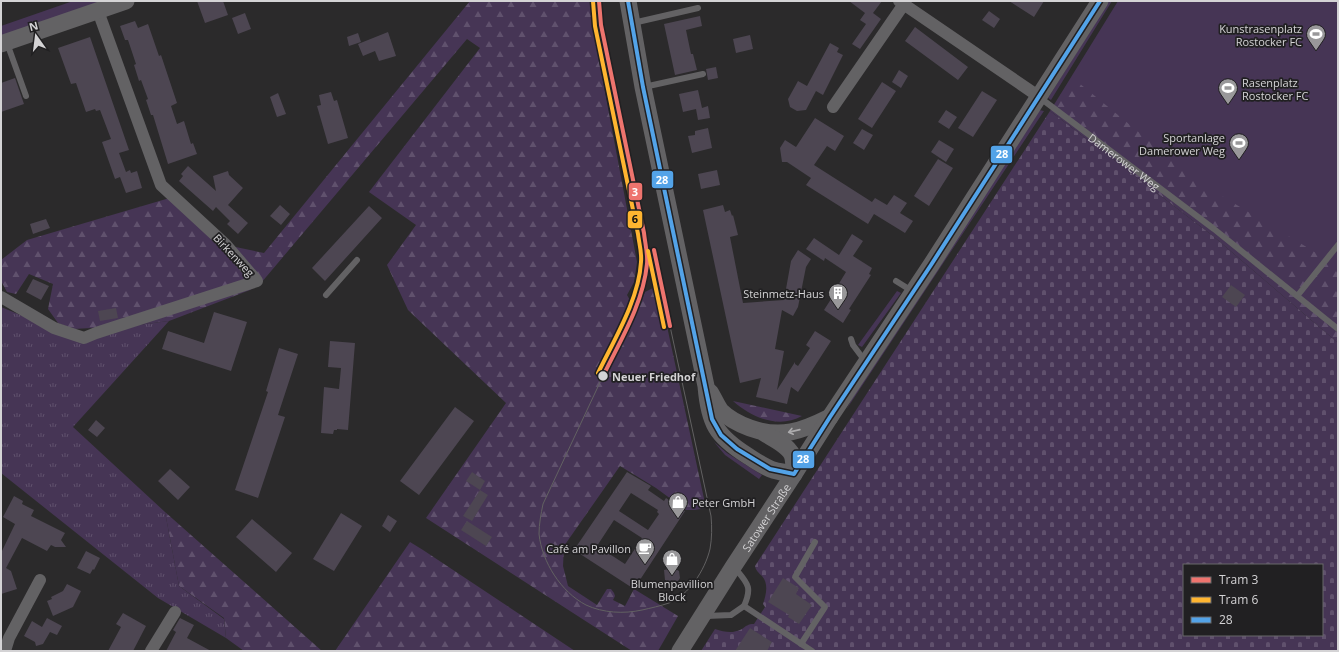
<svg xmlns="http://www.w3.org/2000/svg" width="1339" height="652" font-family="'Open Sans',sans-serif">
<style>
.grass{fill:#463555}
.forest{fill:url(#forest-firs)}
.cemetery{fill:url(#cemetery-stones);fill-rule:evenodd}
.park{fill:url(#park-tufts)}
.building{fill:#4d4652;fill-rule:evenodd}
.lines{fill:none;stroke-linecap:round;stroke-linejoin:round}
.lane{stroke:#636264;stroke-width:6}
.street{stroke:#636264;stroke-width:12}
.secondary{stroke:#636264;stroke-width:17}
.tram{stroke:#626162;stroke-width:1}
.bus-1-casing{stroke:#212022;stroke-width:7}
.bus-1{stroke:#53a3e8;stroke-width:4}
.tram-1-casing{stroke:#212022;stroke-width:7}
.tram-2-casing{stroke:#212022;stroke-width:7}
.tram-1{stroke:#ee746e;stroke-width:4}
.tram-2{stroke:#ffb530;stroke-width:4}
.oneway{stroke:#acabad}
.stop-dot{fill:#d4d3d5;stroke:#212022;stroke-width:1.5}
.labels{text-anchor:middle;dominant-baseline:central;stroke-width:3.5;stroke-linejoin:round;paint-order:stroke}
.poi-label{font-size:11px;fill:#d4d3d5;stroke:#212022;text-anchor:end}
.street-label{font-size:11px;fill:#d4d3d5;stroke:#212022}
.stop-label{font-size:11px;font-weight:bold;fill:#d4d3d5;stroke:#212022;text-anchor:start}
.line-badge{stroke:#212022;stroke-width:1.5}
.badge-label{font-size:11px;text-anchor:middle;font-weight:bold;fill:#fff}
.pale-badge-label{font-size:11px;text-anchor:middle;font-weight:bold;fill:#111}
</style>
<defs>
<pattern id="forest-firs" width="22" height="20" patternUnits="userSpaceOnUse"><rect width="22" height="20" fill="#463555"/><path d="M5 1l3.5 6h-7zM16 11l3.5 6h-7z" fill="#60516d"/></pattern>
<pattern id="cemetery-stones" width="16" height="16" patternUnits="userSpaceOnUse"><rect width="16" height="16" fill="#463555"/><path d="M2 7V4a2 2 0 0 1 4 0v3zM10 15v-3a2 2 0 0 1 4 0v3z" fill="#60516d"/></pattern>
<pattern id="park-tufts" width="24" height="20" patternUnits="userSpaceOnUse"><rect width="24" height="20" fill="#463555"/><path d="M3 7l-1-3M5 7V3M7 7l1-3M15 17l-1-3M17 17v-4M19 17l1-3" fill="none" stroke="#60516d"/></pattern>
</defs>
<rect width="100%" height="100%" fill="#2b2a2b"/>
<path class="grass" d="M73 1H103L1 37V26Z
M1109 1H1112L1051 100 1048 98Z
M1118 1H1338V325L1060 95Z
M1039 110 1044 111 846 410 864 376Z
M897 291 901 293 862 347 858 345Z
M714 442 727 453 762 475 759 479 725 455Z"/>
<path class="forest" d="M470 1H592L594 34 637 262 634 282 627 295 631 302 639 306 645 292 653 288 659 289 706 508 695 510H686L656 488 620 466 564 546 563 566 568 586 597 605 607 589H611L614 593 615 596 613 600 625 606 634 589 678 616 658 651H632L426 518 506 403 408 310 387 265 416 225 369 192 480 48 467 39 261 283 250 290 169 321 130 326 73 329 58 323 48 309 53 284 29 274 16 294 7 292 1 281V260L27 240 173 197 226 245 264 253Z
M1079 83 1202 184 1338 266V343L1213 236 1050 111 1060 95Z
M733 401 802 416C779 429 752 418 733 401Z
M165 512 322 651H244L226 638 224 618 179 586Z
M410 542 423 550 575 651H335Z"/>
<path class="cemetery" d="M1050 111 1213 236 1338 343V651H701L715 629C725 632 732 634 742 629 746 626 748 624 754 624L765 607 763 604C766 595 769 584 762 576 759 573 756 571 755 566ZM1184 565H1322V635H1184Z"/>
<path class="park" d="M1 307 74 337 130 326 169 321 73 427 165 512 179 586 224 619 226 638 158 598 1 473Z"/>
<path class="building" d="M197 1H223L228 15 205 23Z
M849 1H882L873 13 881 19 860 49 852 44 866 24 860 20 865 13Z
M1009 1H1044L1034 17Z
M989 11 1000 19 994 28 982 20Z
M245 13 251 29 238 34 232 18Z
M700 16 702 26 686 30 691 54H693L697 70 675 75 664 24Z
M135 21 138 28 148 24 159 56 161 55 177 103 171 106 177 124 184 121 191 144 193 143 197 154 168 164 153 115H151L146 100 148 99 141 80 139 81 134 65 136 64 128 40H125L120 26Z
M915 27 968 67 958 80 905 41Z
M388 32 396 56 379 61 375 51 363 56 358 44Z
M358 33 361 42 349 46 347 37Z
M750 35 753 49 736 53 733 39Z
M90 37 129 150 119 153 126 172 130 170 131 173 137 171 142 188 126 193 120 177 115 179 102 142 111 139 100 110 96 111 95 109 86 112 76 83 71 84 58 48Z
M830 43 839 48 837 52 843 55 823 95 816 91 806 110 797 111 790 107 788 99 798 81 807 86Z
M716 67 718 78 708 80 706 69Z
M899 70 908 76 901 88 892 82Z
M15 78 24 104 1 112V83Z
M882 82 896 91 872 128 858 119Z
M698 90 702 108 708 106 710 118 698 120 696 109 683 112 679 94Z
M982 91 997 100 973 137 958 128Z
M331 92 334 101 337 100 348 138 328 144 317 106 321 105 319 95Z
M278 93 286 114 277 117 270 97Z
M946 110 957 117 949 129 938 122Z
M815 118 844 136 835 151 827 146 814 165 872 202 875 198 887 205 894 195 907 203 900 213 913 221 905 233 874 214 868 224 806 185 811 178 787 162H782L780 148 785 140 796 147Z
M708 128 712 148 692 153 688 136 695 135V131Z
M862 129 873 135 864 150 853 143Z
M939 140 954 149 946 162 931 152Z
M938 159 953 168 929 206 914 196Z
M188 166 216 191 213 176 228 171 229 175 243 188 228 205 248 223 238 234 227 224 230 221 216 207 213 211 179 181 183 176 181 174Z
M717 170 720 185 701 189 698 174Z
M280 205 290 214 281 225 270 216Z
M723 205 725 212 730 210 732 216 733 215 738 235 730 237 743 303 784 300 791 261 798 250 811 259 806 267 798 307 793 316 782 310 775 349 784 351 777 390 795 362V364L798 366 810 348 806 345 815 331 831 341 798 392 791 387 787 404 756 397 761 378 740 383 703 210Z
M369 206 382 218 325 281 312 268Z
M46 219 50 228 33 234 30 224Z
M852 234 863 241 853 256 872 268 869 274 871 275 849 309 851 310 843 323 824 310 833 296 832 295 846 272 825 258 824 261 806 249 814 238 839 255Z
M33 279 49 286 41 300 26 292Z
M1231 285 1245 295 1236 307 1222 297Z
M116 308 118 318 100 321 98 311Z
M214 312 247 322 231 371 162 349 168 331 204 343Z
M330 341 355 343 348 430 337 429V430H334L333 434 321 433 324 387 339 389 341 368 328 367Z
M279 348 298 354 278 415 285 417 258 498 235 490 268 392 266 391Z
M455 407 474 421 419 495 400 481Z
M96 420 105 428 97 437 88 430Z
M170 469 190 487 178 500 158 481Z
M472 472 485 481 480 490 466 481Z
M627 472 651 486 648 490 664 501 666 498 685 511 634 589 574 550ZM631 493 658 510 657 512 659 514 648 530 619 511ZM614 520 642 538 625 564 597 546Z
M480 490 488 495 472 521 463 516Z
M14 496 23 501 22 504 34 510 31 516 65 533 61 540 66 547H55L51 545 47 551 22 538 6 568 11 571 17 589 1 594V553L15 524 3 517Z
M341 513 362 526 334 571 313 559Z
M388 515 397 521 390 532 382 526Z
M252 519 292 553 276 572 236 537Z
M467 521 492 537 486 546 461 530Z
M86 551 100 558 94 570 93 569 90 574 77 568Z
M674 568 679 571 680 578 677 583 670 584 665 580 664 570Z
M783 578 799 588 796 594 812 605 799 624 788 617 789 615 768 602Z
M67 584 81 591 73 607 53 616 47 601 52 599 51 597 63 591Z
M123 613 146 626 133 651H108L121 627 116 624Z
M47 618 62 626 57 635 50 632 43 644 36 646 35 642 24 636 32 621 42 627Z
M180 618 194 625 187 638 211 651H166L176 632 173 630Z
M750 628 772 642 767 651H735Z"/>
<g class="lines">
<g class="lane">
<path d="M633 23 698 8"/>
<path d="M7 43 26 96"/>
<path d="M644 87 703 74"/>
<path id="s1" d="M1039 97 1214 229 1338 329"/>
<path d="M896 281 912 291"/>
<path d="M326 295 357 260"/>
<path d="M1298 295 1338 245"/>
<path d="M851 339 853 345 865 361"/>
<path d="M734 567C747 583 753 586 744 606L812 651"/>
<path d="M706 616 731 615 744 606"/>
<path d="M801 644 825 607 795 577 815 542"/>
</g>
<path class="street" d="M899 1 1038 96
M833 107 904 4
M1 297 54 328 84 338 96 333 257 281 226 245 161 185 98 11
M5 651 9 638 40 580
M151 651 175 612"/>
<g class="secondary">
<path d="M628 1 643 87 706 386C709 423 716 436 748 456 756 461 764 467 773 470 780 472 787 473 794 474"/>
<path d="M1 44 126 1"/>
<path d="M710 392C714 398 717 406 721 411 729 419 739 424 750 428 781 439 802 431 830 417"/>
<path d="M764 433C773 439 791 446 793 458 794 463 794 469 794 474"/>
<path id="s2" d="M680 651 733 567 794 474 830 417 931 265 1100 1"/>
</g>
<path class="tram" d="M603 376 543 504C541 514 539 524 539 534 542 562 561 592 586 605 603 613 624 614 642 610 651 608 660 606 669 603 689 595 705 570 710 549 712 538 712 527 711 516L670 326"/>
<defs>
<path id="bus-1" d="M628 1 643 87 712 419 721 435 737 449 770 469 794 474 830 417 931 265 1100 1"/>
</defs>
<use href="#bus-1" class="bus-1-casing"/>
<use href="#bus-1" class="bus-1"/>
<defs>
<path id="tram-1" d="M599 1 601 25 644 233C645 243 648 254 647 264 643 304 620 341 603 376
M654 250 670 326"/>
<path id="tram-2" d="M593 1 595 26 638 234C639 243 642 252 641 262 639 299 614 340 598 373
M648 251 664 327"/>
</defs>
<use href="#tram-1" class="tram-1-casing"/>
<use href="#tram-2" class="tram-2-casing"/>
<use href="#tram-1" class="tram-1"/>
<use href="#tram-2" class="tram-2"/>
</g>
<defs><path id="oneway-shaft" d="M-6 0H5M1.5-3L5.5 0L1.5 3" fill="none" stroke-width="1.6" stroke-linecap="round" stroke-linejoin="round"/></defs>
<use class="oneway" href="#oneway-shaft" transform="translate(794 431) rotate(167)"/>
<defs>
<symbol id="stadium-pin" viewBox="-11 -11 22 30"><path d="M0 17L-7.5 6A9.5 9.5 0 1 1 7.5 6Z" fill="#99989a" stroke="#212022"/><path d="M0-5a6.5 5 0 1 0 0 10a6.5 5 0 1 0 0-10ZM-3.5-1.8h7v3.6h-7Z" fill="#fff"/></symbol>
<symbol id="building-pin" viewBox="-11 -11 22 30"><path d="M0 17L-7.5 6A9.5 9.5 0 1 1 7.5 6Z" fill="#99989a" stroke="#212022"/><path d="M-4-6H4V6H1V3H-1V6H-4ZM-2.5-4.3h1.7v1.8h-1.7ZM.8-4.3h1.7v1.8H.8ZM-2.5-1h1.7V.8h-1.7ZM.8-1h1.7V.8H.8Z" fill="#fff"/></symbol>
<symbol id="shop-pin" viewBox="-11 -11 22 30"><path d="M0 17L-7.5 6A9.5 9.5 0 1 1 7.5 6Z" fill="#99989a" stroke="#212022"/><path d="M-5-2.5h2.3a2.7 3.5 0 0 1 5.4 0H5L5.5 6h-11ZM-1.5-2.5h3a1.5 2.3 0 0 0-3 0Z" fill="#fff"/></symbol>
<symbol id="cafe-pin" viewBox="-11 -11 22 30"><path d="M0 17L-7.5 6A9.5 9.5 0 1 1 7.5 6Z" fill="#99989a" stroke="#212022"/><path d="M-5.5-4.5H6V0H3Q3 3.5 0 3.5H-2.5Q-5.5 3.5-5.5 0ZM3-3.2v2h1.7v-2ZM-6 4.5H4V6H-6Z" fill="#fff"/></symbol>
</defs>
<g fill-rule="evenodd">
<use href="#stadium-pin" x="1305" y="23" width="22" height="30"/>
<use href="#stadium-pin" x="1217" y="77" width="22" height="30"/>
<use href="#stadium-pin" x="1228" y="132" width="22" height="30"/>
<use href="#building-pin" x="827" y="282" width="22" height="30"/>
<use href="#shop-pin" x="667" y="491" width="22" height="30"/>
<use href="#cafe-pin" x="634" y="537" width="22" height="30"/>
<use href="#shop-pin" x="661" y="548" width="22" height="30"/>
</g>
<circle class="stop-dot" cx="603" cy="376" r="5.5"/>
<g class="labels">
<g class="poi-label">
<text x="1302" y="28">Kunstrasenplatz<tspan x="1302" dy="13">Rostocker FC</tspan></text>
<text x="1242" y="82" text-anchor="start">Rasenplatz<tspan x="1242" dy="13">Rostocker FC</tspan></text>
<text x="1225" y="137">Sportanlage<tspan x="1225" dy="13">Damerower Weg</tspan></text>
<text x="824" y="293">Steinmetz-Haus</text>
<text x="692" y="502" text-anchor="start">Peter GmbH</text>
<text x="631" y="548">Café am Pavillon</text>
<text x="672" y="583" text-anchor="middle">Blumenpavillion<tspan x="672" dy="13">Block</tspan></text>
</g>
<g class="street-label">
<text stroke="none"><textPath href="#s1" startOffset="107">Damerower Weg</textPath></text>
<text transform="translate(234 255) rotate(47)">Birkenweg</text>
<text stroke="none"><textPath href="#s2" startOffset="159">Satower Straße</textPath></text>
</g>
<g class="stop-label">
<text x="612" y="376">Neuer Friedhof</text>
</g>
</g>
<g class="line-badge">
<rect x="990" y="145" width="23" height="19" rx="4" fill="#53a3e8"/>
<rect x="651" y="170" width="23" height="19" rx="4" fill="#53a3e8"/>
<rect x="628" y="182" width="15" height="19" rx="4" fill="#ee746e"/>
<rect x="627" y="210" width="16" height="19" rx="4" fill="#ffb530"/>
<rect x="792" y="450" width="23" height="19" rx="4" fill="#53a3e8"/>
</g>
<g class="badge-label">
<text x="1002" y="158">28</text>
<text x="662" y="184">28</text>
<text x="635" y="196">3</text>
<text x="803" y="463">28</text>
</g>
<g class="pale-badge-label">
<text x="635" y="223">6</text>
</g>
<rect width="1339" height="652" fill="none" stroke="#d4d3d5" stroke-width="4"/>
<rect x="1183" y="564" width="140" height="72" fill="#212022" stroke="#69686a"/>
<rect x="1191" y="577" width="20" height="6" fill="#ee746e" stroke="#69686a"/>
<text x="1219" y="584" font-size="12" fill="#d4d3d5">Tram 3</text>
<rect x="1191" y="597" width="20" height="6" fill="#ffb530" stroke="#69686a"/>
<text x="1219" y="604" font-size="12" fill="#d4d3d5">Tram 6</text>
<rect x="1191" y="617" width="20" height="6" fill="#53a3e8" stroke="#69686a"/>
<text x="1219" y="624" font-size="12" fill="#d4d3d5">28</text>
<g transform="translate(36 36) rotate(346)" stroke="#212022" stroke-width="3" paint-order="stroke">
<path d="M0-3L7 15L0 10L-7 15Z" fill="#d4d3d5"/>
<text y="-6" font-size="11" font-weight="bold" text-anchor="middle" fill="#d4d3d5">N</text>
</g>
</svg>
